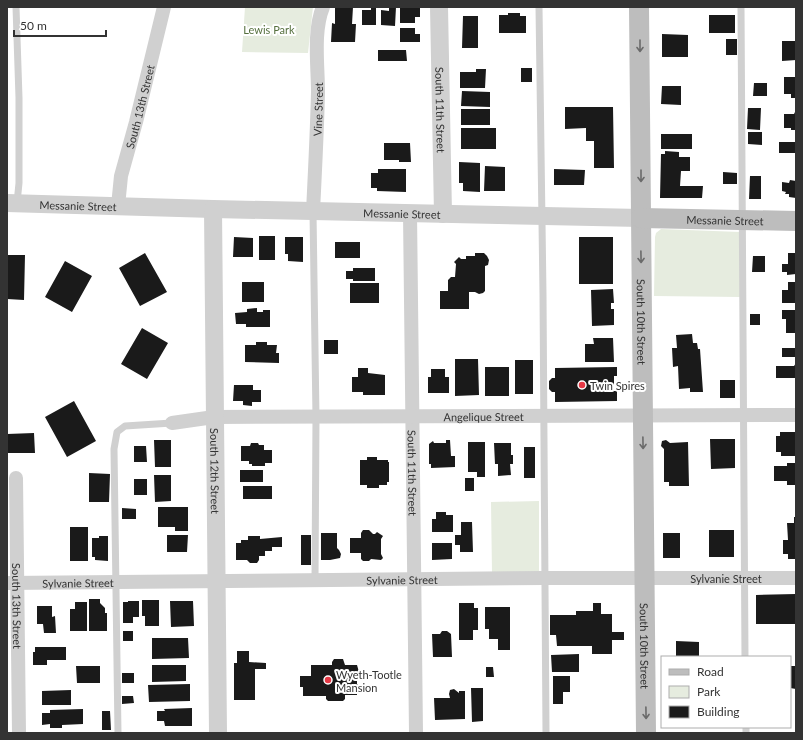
<svg xmlns="http://www.w3.org/2000/svg" width="803" height="740" font-family="Lato,sans-serif">
<style>
.green{fill:#e6ecdf}
.building{fill:#1a1a1a}
.lines{fill:none;stroke-linecap:round;stroke-linejoin:round}
.service{stroke:#d0d0d0;stroke-width:7}
.minor{stroke:#d0d0d0;stroke-width:14}
.tertiary{stroke:#d0d0d0;stroke-width:18}
.secondary{stroke:#bdbdbd;stroke-width:20}
.oneway{stroke:#6a6a6a}
.poi-dot{fill:#e63946;stroke:#fff;stroke-width:1.5}
.labels{text-anchor:middle;dominant-baseline:central;stroke-width:4;stroke-linejoin:round;paint-order:stroke}
.park-label{font-size:11px;fill:#56703f;stroke:#fff}
.street-label{font-size:11px;fill:#333;stroke:#fff}
.poi-label{font-size:11px;fill:#333;stroke:#fff;text-anchor:start}
</style>
<rect width="100%" height="100%" fill="#fff"/>
<path class="green" d="M245 7H313L308 53 242 52Z
M661 229 740 232V297L654 296 655 237 656 233Z
M539 501V572L492 573 491 502Z"/>
<path class="building" d="M335 7H353L352 24H356L355 42H331L332 23 335 24Z
M371 7H376V25H362V10H371Z
M389 7H396L395 26 381 25V10L389 11Z
M400 8H420V17H415V23H400Z
M508 13H520V16H526V33H499V15H508Z
M709 15H735V33H709Z
M463 16H478V48H462Z
M400 28H415V34H420V42H400Z
M662 34 688 35V57H662Z
M726 39H737V55H726Z
M782 41H796V60L782 61Z
M378 50H406L407 61H378Z
M521 68H532V82H521Z
M476 69H486L485 88H460V72H476Z
M784 77H796V98H791V94H784Z
M754 83H767V96H753Z
M662 86H681V105L661 104Z
M462 91 490 92V107L461 106Z
M565 107H613L614 168H594V141H586V128L565 129Z
M748 108H761L760 130 747 129Z
M461 109H490V125H461Z
M796 110V130H791V128H784V114H794Z
M461 128H496V149H461Z
M748 132H762V145L748 144Z
M661 134H692V149H661Z
M779 142H796V153H779Z
M384 143H410L411 162H399V160H384Z
M665 151 679 152V157H690V171H681L680 186H703L702 198H660L661 154H665Z
M459 162 480 163V192L463 191V183H459Z
M485 166 505 167V191H484Z
M378 169H406V192L377 191V188H371V173H378Z
M554 169 585 170 584 185H554Z
M723 172 737 173V184H723Z
M750 176H761V199H749Z
M790 180 796 181V198L789 197V194H785L786 192 782 191V182L789 183Z
M259 236H275V260H259Z
M234 237 253 238V257H233Z
M285 237H303V262L288 261V254H285Z
M579 237H613V284H579Z
M335 242H360V258H335Z
M145 253 167 292 140 306 119 268Z
M475 253H484L487 256 489 260 488 265 485 266V291L483 293 479 294 475 292H469V309H440V291H448V280L451 277H455L456 264 454 262 459 257 461 259H466V256H475Z
M788 253H796V274L787 275V272H782V264H788Z
M7 255H25L24 300 7 299Z
M753 256H765V272H752Z
M65 261 92 276 72 312 45 297Z
M353 268H375V281H353V279H346V271H353Z
M242 282H264V302H242Z
M788 282H796V303H782V290H788Z
M350 283H379V303H350Z
M613 289 614 303H611V309H614V325L592 326 591 290Z
M257 308V312H263V310H270V327H246V324H236L235 313 247 312V309Z
M782 310H796V333H786V319H782Z
M750 314H760V325H750Z
M142 328 168 343 147 379 121 364Z
M692 334 693 343H697L698 349H700L703 392H690V388L679 389 678 366 673 367 672 348H677L676 335Z
M593 338H613L614 362H585V344H594Z
M324 340H338V354H324Z
M256 342H267V345H277L276 353H279V363L245 362V345H256Z
M782 348H796V357H782Z
M455 359H478L479 395 455 396Z
M515 360H533V394H515Z
M796 363V378H776V366H794Z
M485 367H509V396H485Z
M617 367V376H614V391H617V401L555 402V392H552L549 389V381L552 378H555V368Z
M358 368H368V373L385 375V395H363V392H352V377H358Z
M431 369H445V377H449V393H428V377H431Z
M720 380H735V398H720Z
M234 385H253V390H261V402H252V406L243 405V401H233Z
M74 401 96 441 67 457 45 417Z
M780 432H796V456H781V452H776V436H780Z
M34 433 35 453H7V434Z
M710 439H735V468L711 469Z
M154 440H171V467H155Z
M446 440H450L451 456H455V467L431 468V464H429V444L433 441 434 443H446Z
M666 440 670 443 688 442 689 486H669V482H664V449L661 446 662 441Z
M468 442H485V477H477V472H468Z
M251 443H258L259 445H264V450H272V463H265V466H252V464H249V461H241V446H250Z
M494 443H511V455H513V464H510L511 475 498 476V464H495Z
M134 446H146L147 462H134Z
M524 447H535V478H524Z
M367 457H377V460H388V462H389V482H387V485H379V488H367V485H360V460H367Z
M787 463H796V485H787V481H774V466H787Z
M240 470H263V482H240Z
M89 473 110 474 109 502H89Z
M154 475H171V501L155 502Z
M465 478H474V491H465Z
M134 479H147V495H134Z
M243 486H272V499H243Z
M158 507H188V531H175V527H158Z
M122 508 136 509V519H122Z
M436 512H446V515H453V532H432V519H436Z
M794 517H796V559H788V554H783V540H788L787 523H794Z
M461 522H472L473 552H460V545H455V535H461Z
M70 527H88V561H70Z
M363 530H369L373 534H375L377 532 383 536 381 539V554L383 558 381 560 371 559 369 561H363L361 559V553H350V538H361V533Z
M709 530H734V557H709Z
M321 533H337V548L339 550 341 554 340 558 330 560H321Z
M663 533H680V558H663Z
M167 535H188L187 552H167Z
M301 535H311V565H301Z
M99 536H108V561L95 560V557H92V538H99Z
M248 536H260V539L282 537V547H272V551H265V556H259V560L257 563H250L247 560H236V543H241V540H248Z
M432 543H452V559L432 560Z
M796 594V624H756V595Z
M89 599H100V603L105 608V613H107V631H89Z
M142 600H159V626H145V616H142Z
M128 601H139V617H133V623H123V602H128Z
M170 601H193L194 626 171 627Z
M75 602H87V631H70V609H75Z
M459 603H474V608H478V630H473V640H459Z
M593 603H601V614H612V632H624V640H612V654H592V646H557L556 635H550V615H576V611H593Z
M37 606H52V617L55 616 56 633H44L43 624H37Z
M485 607H510V650H498V639H489V629H485Z
M123 631H133V641H123Z
M442 631H447L451 634 452 657H433L432 634H440Z
M152 638H188L189 658 152 659Z
M676 641 699 642V657H676Z
M35 647H66V660H47V665H33V652H35Z
M237 651H249V662L266 663V669H255V700H234V663H237Z
M579 654V672H552L551 655Z
M334 659H343L345 665H357L359 672 357 674V684L359 686V690L357 692V695H345V699L343 701H328L326 699V696H303V687H300V676H311V665H332V662Z
M152 665H186V681L152 682Z
M76 666H100V683H77Z
M790 666H796V689L790 688Z
M486 667H493L494 677H486Z
M122 673H134V683H122Z
M553 676H570V692H563V704H553Z
M190 684V701L149 702 148 685Z
M471 688H483V721L472 722Z
M454 689 459 693V691H465V719L435 720 434 698H450L449 694 450 690Z
M71 690V705H42V691Z
M122 696H133L134 703 122 704Z
M192 708V726H165L164 721H157V711H165L164 709Z
M83 709V724L62 725V728H50V724L42 725V713H50V710Z
M102 711H110L111 730H102Z"/>
<g class="lines">
<path class="service" d="M16 7 19 98V183L17 203
M539 7 543 294 546 733
M741 7 745 657
M313 212 316 417 315 581
M746 727V733
M118 733 114 449 117 432 125 426 172 423"/>
<g class="minor">
<path id="s1" d="M118 206 121 176 136 122 164 7"/>
<path id="s2" d="M313 211C315 172 317 132 318 92 318 66 313 31 323 7"/>
<path id="s3" d="M410 213 416 733"/>
<path id="s4" d="M172 423 214 417 796 415"/>
<path id="s5" d="M16 478 19 733"/>
<path id="s6" d="M7 583 544 578H796"/>
</g>
<g class="tertiary">
<path id="s7" d="M439 7 443 214"/>
<path id="s8" d="M7 203 213 209 641 218"/>
<path id="s9" d="M213 209 218 733"/>
</g>
<g class="secondary">
<path id="s10" d="M639 7 646 733"/>
<path id="s11" d="M641 218 796 221"/>
</g>
</g>
<defs><path id="oneway-shaft" d="M-6 0H5M1.5-3L5.5 0L1.5 3" fill="none" stroke-width="1.6" stroke-linecap="round" stroke-linejoin="round"/></defs>
<g class="oneway">
<use href="#oneway-shaft" transform="translate(640 46) rotate(90)"/>
<use href="#oneway-shaft" transform="translate(641 176) rotate(90)"/>
<use href="#oneway-shaft" transform="translate(641 257) rotate(89)"/>
<use href="#oneway-shaft" transform="translate(643 443) rotate(89)"/>
<use href="#oneway-shaft" transform="translate(646 713) rotate(89)"/>
</g>
<g class="poi-dot">
<circle cx="582" cy="385" r="4"/>
<circle cx="328" cy="680" r="4"/>
</g>
<g class="labels">
<g class="park-label">
<text x="269" y="29">Lewis Park</text>
</g>
<g class="street-label">
<text stroke="none"><textPath href="#s1" startOffset="102">South 13th Street</textPath></text>
<text stroke="none"><textPath href="#s2" startOffset="102">Vine Street</textPath></text>
<text stroke="none"><textPath href="#s7" startOffset="103">South 11th Street</textPath></text>
<text stroke="none"><textPath href="#s8" startOffset="71">Messanie Street</textPath></text>
<text stroke="none"><textPath href="#s8" startOffset="395">Messanie Street</textPath></text>
<text stroke="none"><textPath href="#s11" startOffset="84">Messanie Street</textPath></text>
<text stroke="none"><textPath href="#s10" startOffset="315">South 10th Street</textPath></text>
<text stroke="none"><textPath href="#s4" startOffset="312">Angelique Street</textPath></text>
<text stroke="none"><textPath href="#s9" startOffset="262">South 12th Street</textPath></text>
<text stroke="none"><textPath href="#s3" startOffset="260">South 11th Street</textPath></text>
<text stroke="none"><textPath href="#s6" startOffset="719">Sylvanie Street</textPath></text>
<text stroke="none"><textPath href="#s6" startOffset="395">Sylvanie Street</textPath></text>
<text stroke="none"><textPath href="#s6" startOffset="71">Sylvanie Street</textPath></text>
<text stroke="none"><textPath href="#s5" startOffset="128">South 13th Street</textPath></text>
<text stroke="none"><textPath href="#s10" startOffset="639">South 10th Street</textPath></text>
</g>
<g class="poi-label">
<text x="590" y="385">Twin Spires</text>
<text x="336" y="674">Wyeth-Tootle<tspan x="336" dy="13">Mansion</tspan></text>
</g>
</g>
<rect width="803" height="740" fill="none" stroke="#333333" stroke-width="16"/>
<rect x="661" y="656" width="130" height="72" fill="#ffffff" stroke="#adadad"/>
<rect x="669" y="669" width="20" height="6" fill="#bdbdbd" stroke="#adadad"/>
<text x="697" y="676" font-size="12" fill="#333333">Road</text>
<rect x="669" y="686" width="20" height="12" fill="#e6ecdf" stroke="#adadad"/>
<text x="697" y="696" font-size="12" fill="#333333">Park</text>
<rect x="669" y="706" width="20" height="12" fill="#1a1a1a" stroke="#adadad"/>
<text x="697" y="716" font-size="12" fill="#333333">Building</text>
<path d="M14 30v6h92v-6" fill="none" stroke="#333333" stroke-width="2"/>
<text x="20" y="30" font-size="12" fill="#333333" stroke="#ffffff" stroke-width="3" paint-order="stroke">50 m</text>
</svg>
